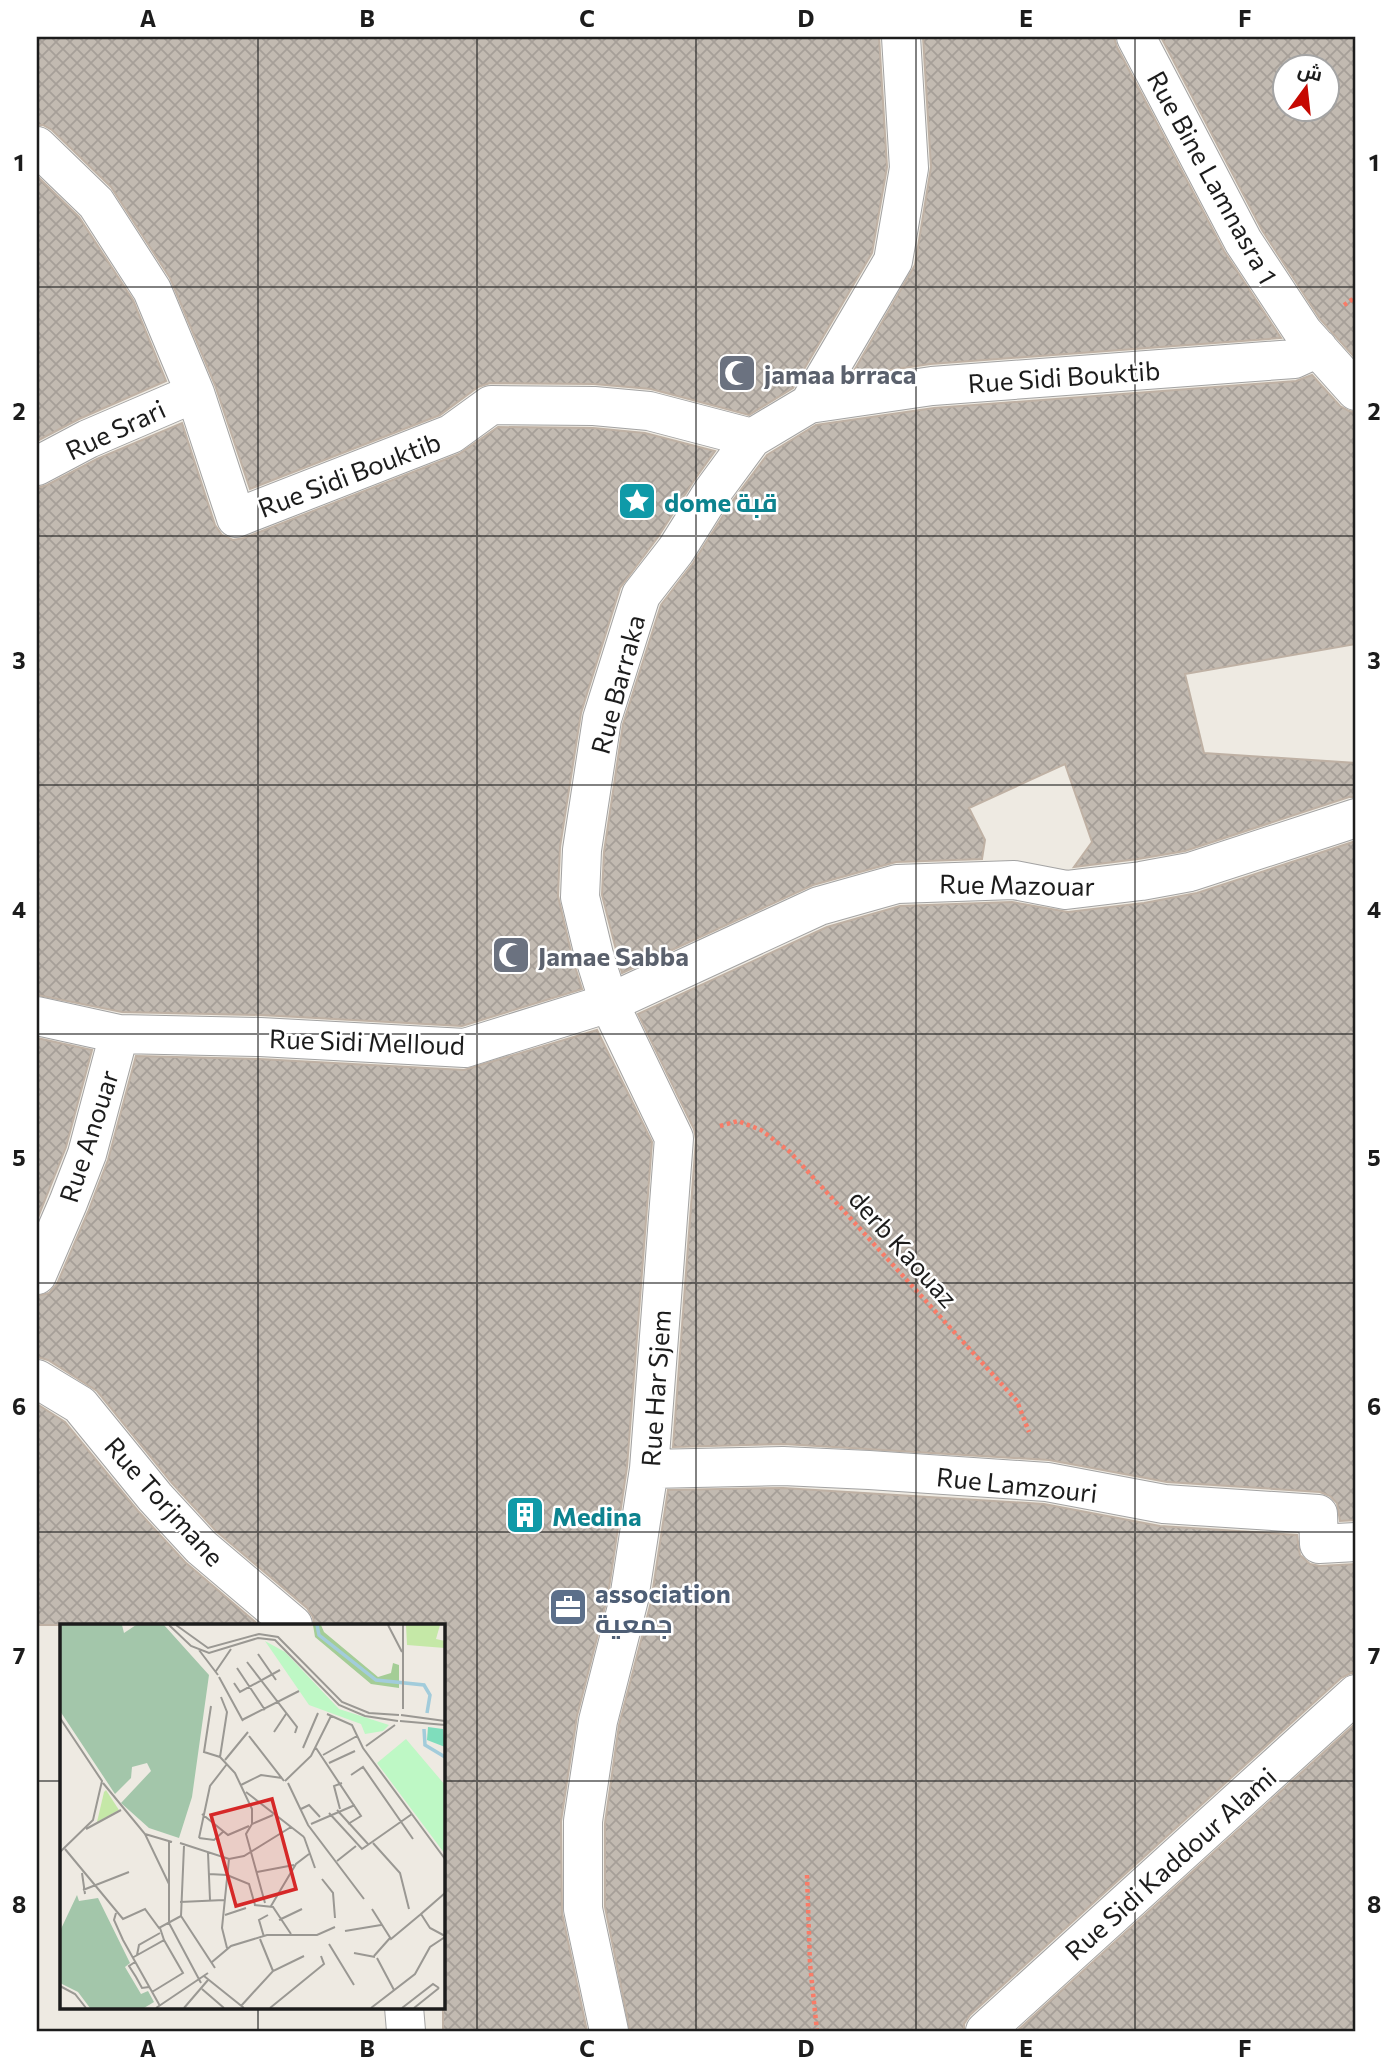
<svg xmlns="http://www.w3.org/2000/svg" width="1393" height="2068" font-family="Commissioner,Cairo,sans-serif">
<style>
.building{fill:url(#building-cross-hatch);stroke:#bfb1a4;stroke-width:2;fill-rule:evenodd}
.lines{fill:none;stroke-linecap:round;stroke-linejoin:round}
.street-casing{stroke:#a3a3a3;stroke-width:40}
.path{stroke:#f87c68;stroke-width:4.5;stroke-dasharray:3.5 3.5;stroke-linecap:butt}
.street{stroke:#fff;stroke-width:38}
.grid{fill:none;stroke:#1c1c1c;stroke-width:2;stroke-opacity:0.55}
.labels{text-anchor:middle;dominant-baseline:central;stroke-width:5;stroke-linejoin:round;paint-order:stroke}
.street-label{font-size:26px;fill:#1c1c1c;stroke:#fff}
.worship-label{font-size:26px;font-weight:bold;fill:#5b616d;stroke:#fff;text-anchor:start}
.culture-label{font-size:26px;font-weight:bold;fill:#0d838f;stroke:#fff;text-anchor:start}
.service-label{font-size:26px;font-weight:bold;fill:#4e5e75;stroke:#fff;text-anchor:start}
.inset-river{fill:none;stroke:#a2ccdb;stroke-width:3.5}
.inset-road{fill:none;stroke:#9a9893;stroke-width:2}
.view{fill:#d62828;fill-opacity:0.15;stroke:#d62828;stroke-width:3.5}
.inset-edge{fill:none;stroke:#1c1c1c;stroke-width:3.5}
.neatline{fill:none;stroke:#1c1c1c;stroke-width:2.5}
.grid-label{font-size:23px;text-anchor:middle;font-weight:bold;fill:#1c1c1c}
</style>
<defs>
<pattern id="building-cross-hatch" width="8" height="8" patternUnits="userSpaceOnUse" patternTransform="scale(1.75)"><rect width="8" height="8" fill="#c2bab1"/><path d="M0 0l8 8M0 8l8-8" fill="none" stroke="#a69f98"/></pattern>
</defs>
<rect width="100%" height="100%" fill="#eeeae2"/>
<path class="building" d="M37 37H879L887 167 872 253 793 388 749 415 651 389 594 384 490 383 478 387 440 415 250 489 215 385 170 278 111 187 52 130 43 125H37Z
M923 37H1114L1117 47 1224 251 1281 338 930 364 851 376 915 265 931 167Z
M1161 37H1356V359L1320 319 1262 230ZM1284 66H1326V108H1284Z
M37 176 79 217 133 300 166 381 79 419 37 441Z
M1312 375 1340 406 1349 411 1356 412V644L1185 674 1204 753 1356 763V797H1349L1185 851 1138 859 1074 867 1092 842 1065 764 969 808 985 840 982 859 896 862 813 885 622 973 602 895 604 852 623 724 661 605 693 563 731 503 767 455 816 425 934 408 1296 381Z
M182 423 215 525 222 535 233 540 244 538 459 454 498 427 593 428 645 433 715 451 695 479 658 537 620 588 581 713 560 847 558 896 573 960 582 989 462 1026 261 1015 122 1012 37 995V488L47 485 97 459Z
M1356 841V1520L1340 1521 1337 1503 1330 1496 1320 1492 1167 1482 1049 1460 784 1444 673 1447 696 1139 694 1129 638 1014 827 927 900 906 1012 902 1068 912 1144 903 1197 893Z
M597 1030 652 1142 627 1467 608 1595 577 1716 561 1821 562 1913 587 2031H443V1625H314L313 1617 307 1608 216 1531 172 1483 97 1391 48 1360 37 1357V1296L49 1293 57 1284 88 1212 108 1160 136 1056 259 1059 464 1070Z
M37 1038 92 1050 66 1147 37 1220Z
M37 1404 65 1422 138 1511 185 1562 259 1625H37Z
M783 1488 1044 1504 1160 1526 1297 1535 1300 1555 1310 1564 1320 1566 1356 1564V1673H1351L1341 1678 970 2015 964 2024V2031H630L605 1907V1823L619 1725 651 1602 668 1490Z
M1356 1723V2031H1017Z"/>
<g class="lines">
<defs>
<path id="street" d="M1136 37 1243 241 1303 332 1356 391
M37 146 96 203 152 290 195 393 236 518 451 434 491 405 594 406 649 411 752 438
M809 404 893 261 909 168 901 37
M37 466 88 439 195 393
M37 1016 119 1034 260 1037 465 1048 609 1003 819 906 897 884 1014 880 1066 890 1141 881 1190 872 1356 818
M37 1275 68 1203 87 1154 119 1034
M37 1379 80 1405 155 1497 201 1547 293 1625
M649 1469 783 1466 869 1470 1047 1482 1164 1504 1318 1514 1319 1544 1356 1542
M404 2007 406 2031
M609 2031 583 1909V1821L598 1721 629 1599 649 1469 674 1138 609 1003 594 955 580 897 582 850 602 719 641 595 676 550 713 491 752 438 809 404 932 386 1294 359 1318 348
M985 2031 1356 1694"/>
</defs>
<use href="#street" class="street-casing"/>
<path class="path" d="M1344 305 1356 297
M720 1126 738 1121 761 1130 790 1152 1017 1401 1029 1432
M807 1875 810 1964 817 2031"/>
<use href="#street" class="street"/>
</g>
<path class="grid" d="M258 37V1625M477 37V2031M696 37V2031M916 37V2031M1135 37V2031M37 287H1356M37 536H1356M37 785H1356M37 1034H1356M37 1283H1356M37 1532H1356M37 1781H61M443 1781H1356M258 2007V2031"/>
<defs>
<symbol id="mosque-square" viewBox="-11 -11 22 22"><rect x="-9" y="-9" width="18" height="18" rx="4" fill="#6b7280" stroke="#fff"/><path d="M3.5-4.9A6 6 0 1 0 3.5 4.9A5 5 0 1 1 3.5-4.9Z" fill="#fff"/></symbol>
<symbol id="sight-square" viewBox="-11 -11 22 22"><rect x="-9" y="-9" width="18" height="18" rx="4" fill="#0f9aa8" stroke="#fff"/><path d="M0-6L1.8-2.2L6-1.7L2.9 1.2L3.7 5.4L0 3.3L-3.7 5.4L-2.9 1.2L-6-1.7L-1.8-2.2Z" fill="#fff"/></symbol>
<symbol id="building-square" viewBox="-11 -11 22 22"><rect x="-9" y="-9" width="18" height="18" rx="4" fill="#0f9aa8" stroke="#fff"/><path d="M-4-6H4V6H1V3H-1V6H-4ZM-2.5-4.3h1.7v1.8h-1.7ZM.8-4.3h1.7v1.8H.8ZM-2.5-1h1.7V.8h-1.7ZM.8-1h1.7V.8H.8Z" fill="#fff"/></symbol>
<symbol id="office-square" viewBox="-11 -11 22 22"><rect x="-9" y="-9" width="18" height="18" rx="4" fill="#5c6f8a" stroke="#fff"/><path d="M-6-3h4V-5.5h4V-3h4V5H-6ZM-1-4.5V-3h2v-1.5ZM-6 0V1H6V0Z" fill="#fff"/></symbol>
</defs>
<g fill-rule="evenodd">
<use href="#mosque-square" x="715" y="351" width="44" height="44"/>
<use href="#sight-square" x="615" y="479" width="44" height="44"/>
<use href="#mosque-square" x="489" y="933" width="44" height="44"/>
<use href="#building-square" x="503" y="1493" width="44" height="44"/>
<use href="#office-square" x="546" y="1585" width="44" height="44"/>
</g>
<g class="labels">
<g class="street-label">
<text transform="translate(1213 177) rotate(61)">Rue Bine Lamnasra 1</text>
<text transform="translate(1064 376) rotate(-4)">Rue Sidi Bouktib</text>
<text transform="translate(115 429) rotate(-25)">Rue Srari</text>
<text transform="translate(349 474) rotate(-21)">Rue Sidi Bouktib</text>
<text transform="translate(617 684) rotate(-75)">Rue Barraka</text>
<text transform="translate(1017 884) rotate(1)">Rue Mazouar</text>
<text transform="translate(367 1041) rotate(2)">Rue Sidi Melloud</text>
<text transform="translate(88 1136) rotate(-72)">Rue Anouar</text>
<text transform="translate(904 1248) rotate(48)">derb Kaouaz</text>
<text transform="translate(655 1388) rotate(-86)">Rue Har Sjem</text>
<text transform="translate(1017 1484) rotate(6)">Rue Lamzouri</text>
<text transform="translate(165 1501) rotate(48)">Rue Torjmane</text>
<text transform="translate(1170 1863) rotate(-42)">Rue Sidi Kaddour Alami</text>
</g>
<g class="worship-label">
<text x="764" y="373">jamaa brraca</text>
<text x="538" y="955">Jamae Sabba</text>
</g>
<g class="culture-label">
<text x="664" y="501">dome قبة</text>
<text x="552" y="1515">Medina</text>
</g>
<g class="service-label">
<text x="595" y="1592">association<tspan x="595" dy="30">جمعية</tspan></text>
</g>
</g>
<g transform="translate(60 1624)">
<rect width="385" height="385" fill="#eeeae2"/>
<path d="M346 1H380L376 15 385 17V24L347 21Z" fill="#c5e8a7"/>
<path d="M253 1H261L264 8 318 53 331 49 333 39 339 41V64L311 60 255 13Z" fill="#a4cd96"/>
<path d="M0 1H62L64 9 76 1H104L149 51 132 173 119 214 89 204 61 179 91 147 87 139 72 143 71 154 55 170 0 87ZM17 271 19 277 38 274 70 339 65 343 81 370 88 367 94 378 84 384H30L18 368 0 359V307Z" fill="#a3c6aa"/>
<path d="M205 17 225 28 279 85 329 101 323 107 305 110 301 100 249 81ZM346 115 385 161V230L317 139Z" fill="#bef8c5"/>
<path d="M46 166 59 186 37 198 44 168Z" fill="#c5e8a7"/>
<path d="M368 103 383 105 385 123 367 116Z" fill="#7fddbc"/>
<path class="inset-river" d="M257 1 259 11 316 56 364 61 370 71 367 89M364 105 365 121 385 133"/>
<path class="inset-road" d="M109 1 131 22 149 29 198 14 215 16 279 81 305 92 338 97M116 1 148 24 199 10 218 13 282 78 309 89 339 91M328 1 342 28M139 26 158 51M198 30 216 56M187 38 237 103 235 109M177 44 205 86M156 47 171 25M159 53 183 97M174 59 180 68 220 46M151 82 144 128 160 133 175 149 192 185V200M343 85V1M267 90 292 101 303 124 385 235M341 91 385 97M0 94 42 157 33 196 0 228M182 96 239 67M340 97 385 101M214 108 226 90M189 112 224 157M306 122 335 101M243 124 258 89M256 124 301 192 288 200M263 131 297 112M160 133 167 88 161 73M165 136 188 108M269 139 295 127M291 151 303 143 353 215M225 157 251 132 271 92M43 159 85 210 109 260M228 159 248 201 304 275M181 161 201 151 222 154M186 168 244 213M241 185 249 181 260 193M280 185 274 162 282 159M277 186 308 220M269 189 302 225 352 190M142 190 168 211 189 202M251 200 295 181M26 205 61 186M85 210 112 218M244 213 255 244M139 214 150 162 167 140M139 214 154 216 164 207M109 217V299L141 359M120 219 169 235 184 232 231 203M313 219 340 249 349 285M124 222 121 292 155 344M5 225 63 295 85 285 99 304 121 292M148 229 150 276M277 237 296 222M197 248 234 241M22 249 25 270M149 250 167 251 189 260 195 281M262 255 273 269 275 294M23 266 69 248M385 269 361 290 370 304 385 312M120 278 164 276M205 279 186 210 192 200 213 191M194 281 213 283 231 310M211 282 236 240 249 230M312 285 331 315 361 290M56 289 54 296 63 316 100 382M165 291 186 284M219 296 242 285M285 307 321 301M204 313 199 296 208 291M200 315 213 347M269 320 294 361M167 324 162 304 169 235M294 329 315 333M77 331 79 321 100 309M314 332 330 314M72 334 104 316 100 304M317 334 334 366M75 338 69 342 76 353 82 364 89 363M152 338 171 322 207 311H257L275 303M144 352 184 384M0 362 15 370 26 384M142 365 164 384M92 368 123 349 104 316M181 382 213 347 244 332M96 384 148 349M124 384 148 356M210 384 264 340 261 332M311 384 355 350 370 323 385 313M342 384 373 360 379 364M354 384 379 364"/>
<path class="view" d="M212 175 236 265 176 282 151 191Z"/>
<rect width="385" height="385" class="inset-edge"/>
</g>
<rect width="1393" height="2068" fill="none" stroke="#ffffff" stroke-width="77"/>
<g transform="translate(1306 88) rotate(15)"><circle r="33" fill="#ffffff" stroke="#a4a4a4" stroke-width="2"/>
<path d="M0-5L12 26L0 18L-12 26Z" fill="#c60902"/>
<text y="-10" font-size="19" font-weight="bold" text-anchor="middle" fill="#1c1c1c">ش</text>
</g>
<rect x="38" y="38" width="1316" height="1992" class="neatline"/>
<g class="grid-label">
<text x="148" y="27">A</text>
<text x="367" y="27">B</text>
<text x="587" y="27">C</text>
<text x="806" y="27">D</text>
<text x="1026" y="27">E</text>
<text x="1245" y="27">F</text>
<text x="19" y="171">1</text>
<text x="1374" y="171">1</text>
<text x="19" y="420">2</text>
<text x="1374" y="420">2</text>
<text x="19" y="669">3</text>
<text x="1374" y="669">3</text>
<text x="19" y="918">4</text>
<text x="1374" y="918">4</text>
<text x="19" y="1166">5</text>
<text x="1374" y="1166">5</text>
<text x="19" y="1415">6</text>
<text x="1374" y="1415">6</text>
<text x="19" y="1664">7</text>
<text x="1374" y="1664">7</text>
<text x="19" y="1913">8</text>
<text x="1374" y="1913">8</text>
<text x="148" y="2057">A</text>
<text x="367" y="2057">B</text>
<text x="587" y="2057">C</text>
<text x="806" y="2057">D</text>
<text x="1026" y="2057">E</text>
<text x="1245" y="2057">F</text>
</g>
</svg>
